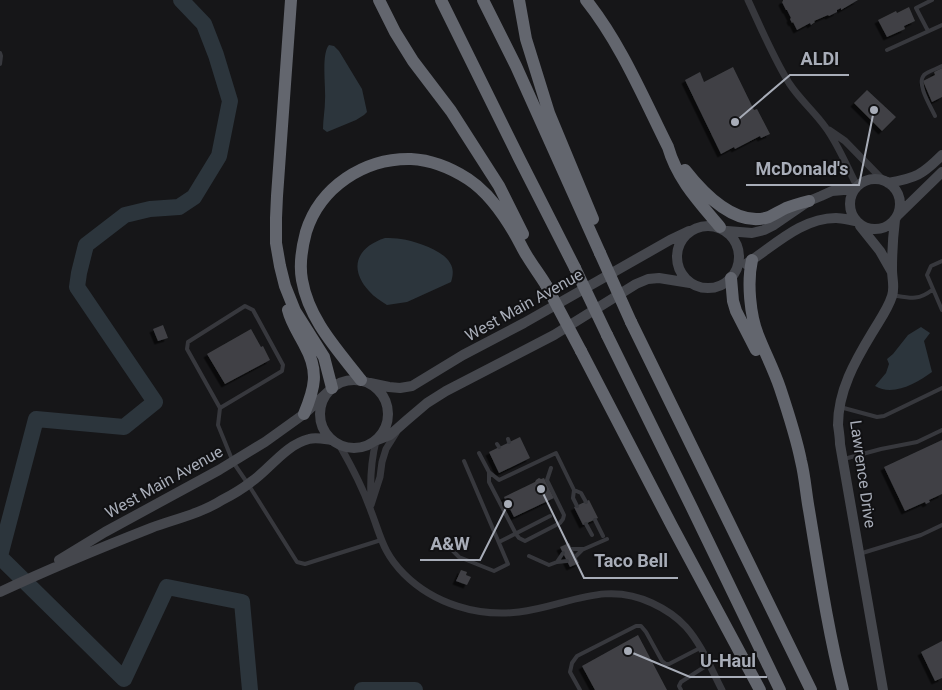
<svg xmlns="http://www.w3.org/2000/svg" width="942" height="690" font-family="Roboto,sans-serif">
<style>
.water{fill:#2c353c}
.lines{fill:none;stroke-linecap:round;stroke-linejoin:round}
.river{stroke:#2c353c;stroke-width:16}
.building{fill:#404145;filter:url(#shadow)}
.service{stroke:#37383d;stroke-width:4}
.minor{stroke:#37383d;stroke-width:7}
.secondary{stroke:#45474d;stroke-width:10}
.motorway{stroke:#63666e;stroke-width:12}
.motorway-bridge{stroke:#63666e;stroke-width:12}
.labels{text-anchor:middle;dominant-baseline:central;stroke-width:4;stroke-linejoin:round;paint-order:stroke}
.street-label{font-size:16px;fill:#a8adb8;stroke:#111113}
.leader{fill:none;stroke:#a8adb8;stroke-width:2}
.callout-dot{fill:#a8adb8;stroke:#111113;stroke-width:2}
.callout-label{font-size:18px;text-anchor:middle;font-weight:bold;fill:#a8adb8;stroke:#111113;stroke-width:4;stroke-linejoin:round;paint-order:stroke}
</style>
<defs>
<filter id="shadow"><feDropShadow dx="-3.5" dy="3.5" stdDeviation="0" flood-color="#0009"/></filter>
</defs>
<rect width="100%" height="100%" fill="#161618"/>
<path class="water" d="M329 45 334 46 339 51 362 89 367 112 364 115 356 120 327 132 323 129C323 119 325 110 325 100 326 87 321 54 329 45Z
M385 238C390 238 396 238 401 239 415 241 443 250 450 263 454 269 453 276 451 282L407 302 387 305C381 301 374 297 369 291 348 268 357 247 385 238Z
M921 327 930 333 924 341 932 372C917 383 893 397 875 386L886 373 889 364 887 359 893 354 908 335Z"/>
<g class="lines">
<path class="river" d="M0 556 36 419 124 427 155 402 77 287 79 273 86 245 125 215 150 209 179 207 194 197 219 156 230 101 216 55 204 24 181 0
M0 557 124 679 167 587 242 602 250 690
M362 690H415"/>
</g>
<path class="building" d="M783 0H858L841 10V8L837 10V12L829 16 828 15 814 21 815 22 811 25 810 23 797 30 793 22 792 23 790 19 791 18 787 10H786L782 2 783 1Z
M909 7 915 21 904 26 905 29 887 37 878 20 896 11 897 13Z
M733 67 754 110 757 109 770 134 761 138 760 136 735 149 734 147 721 154 685 80 700 72 704 82Z
M942 68V97L932 102 923 81 935 75 934 72Z
M867 90 896 117 882 131 854 103Z
M163 325 168 338 158 341 153 329Z
M251 329 261 347 263 346 270 360 225 384 207 354Z
M520 437 530 458 499 473 489 452Z
M942 440V494L929 500 930 502 926 504 925 502 905 511 884 467Z
M539 478 541 479 544 478 554 498 514 517 510 509 509 510 507 506H508L504 497 535 482 536 480Z
M589 500 598 518 583 525 574 507Z
M569 543 579 563 570 567 560 547Z
M461 570 467 572 466 575 471 577 467 585 456 581Z
M638 635 667 690H595L582 666Z
M942 641V678L935 681 921 652Z"/>
<g class="lines">
<path class="service" d="M928 31 916 8 932 0
M887 50 942 25
M0 53 1 56 0 64
M935 116C931 107 916 84 924 75 928 71 937 69 942 66
M942 261 931 266 927 275 942 310
M892 295C910 298 918 301 932 290
M840 407 877 417 884 416 942 388
M220 408 187 349 188 342 245 306 253 310 283 365 282 371 220 408 218 425 233 462 248 484 297 562 305 564 381 540
M508 439 509 442
M497 444 499 447
M479 453 489 472 499 480 556 453 574 490 573 498 577 506
M844 459 881 449 917 442 942 430
M489 472V482L516 534 519 538 525 541 560 523 563 519 564 515 547 480 551 468
M574 490 581 493 586 502
M595 520 603 536
M586 524 592 535
M499 542 550 516
M445 543 459 557 494 571 508 564 464 461
M572 549H584L607 539
M859 554 921 535 942 525
M529 556 549 565 557 562 563 553
M576 556 583 549
M557 562 567 561
M580 690 570 672 572 663 577 656 636 626H641L646 632 662 661 666 664H669L700 648
M681 690 679 686 681 682 709 664"/>
<path class="minor" d="M748 0C761 28 773 57 789 83 800 100 815 112 826 128 839 146 847 167 857 186
M829 130 845 141 883 180
M340 446C352 467 363 488 371 511 381 537 383 553 404 574 434 604 478 617 519 612 567 606 604 580 652 603 665 609 677 617 686 627 702 645 711 669 722 690
M371 499C370 479 371 461 376 441
M371 505 380 477 382 462 386 449 396 433"/>
<path class="secondary" d="M850 204a25 25 0 1 1 50 0a25 25 0 1 1-50 0Z
M888 183C916 178 922 175 942 155
M898 215 942 172
M677 257a31 31 0 1 1 62 0a31 31 0 1 1-62 0Z
M860 226 880 251 892 272
M727 231 752 233 764 230 774 225 809 201 821 196 832 191 855 189
M746 264C774 246 801 218 836 218 842 218 849 220 855 221
M320 414a34 34 0 1 1 68 0a34 34 0 1 1-68 0Z
M370 383 389 387 400 388 412 386 463 355 524 323 670 240 689 231
M377 440 390 435 407 420 427 403 446 391 554 335 636 284 648 279 659 278 690 283
M59 560 105 532 219 470 265 442 304 414 329 391
M0 592C49 569 100 548 151 528 175 519 200 514 222 500 232 495 242 489 251 482 270 469 285 445 309 439 316 437 324 439 331 440
M883 690 840 444C840 438 839 432 838 425 838 391 855 361 872 333 879 321 888 309 892 296 895 287 892 279 892 270 892 253 893 236 895 220"/>
<path class="motorway" d="M291 0 277 196 276 218V243L280 266 285 286 295 311 324 357 332 388
M379 0 395 32 413 61 451 111 499 186 523 234
M441 0 519 158 575 268
M483 0 516 66 600 253
M519 0 526 39 549 113 593 219
M586 0C621 44 643 97 668 147 677 179 699 202 720 227
M685 170C703 193 736 228 769 217 775 214 780 211 786 208 793 205 801 203 809 201
M752 260C747 282 750 315 758 335 765 353 774 370 780 388 788 412 796 436 801 461 805 477 806 494 809 510 819 570 828 631 843 690
M731 278 733 301 736 311 756 350
M288 310C291 323 299 334 305 346 319 371 315 388 304 414
M631 322 811 690
M607 335 693 510 780 690
M581 351 672 526 760 690
M361 380C337 349 309 320 302 280 299 264 302 247 306 232 320 187 364 158 411 159 431 160 451 168 468 179 488 192 504 215 516 236 520 243 523 250 527 256 533 266 540 275 546 285"/>
<path class="motorway-bridge" d="M600 253 631 322
M575 268 607 335
M546 285 581 351"/>
</g>
<g class="labels">
<g class="street-label">
<text transform="translate(524 305) rotate(-29)">West Main Avenue</text>
<text transform="translate(863 474) rotate(82)">Lawrence Drive</text>
<text transform="translate(164 482) rotate(-29)">West Main Avenue</text>
</g>
</g>
<path class="leader" d="M735 122L790 75H849M874 110L859 185H746M508 504L480 560H420M541 489L584 578H678M628 651L690 677H767"/>
<g class="callout-dot">
<circle cx="735" cy="122" r="5"/>
<circle cx="874" cy="110" r="5"/>
<circle cx="508" cy="504" r="5"/>
<circle cx="541" cy="489" r="5"/>
<circle cx="628" cy="651" r="5"/>
</g>
<g class="callout-label">
<text x="820" y="65">ALDI</text>
<text x="802" y="175">McDonald's</text>
<text x="450" y="550">A&amp;W</text>
<text x="631" y="567">Taco Bell</text>
<text x="728" y="667">U-Haul</text>
</g>
</svg>
